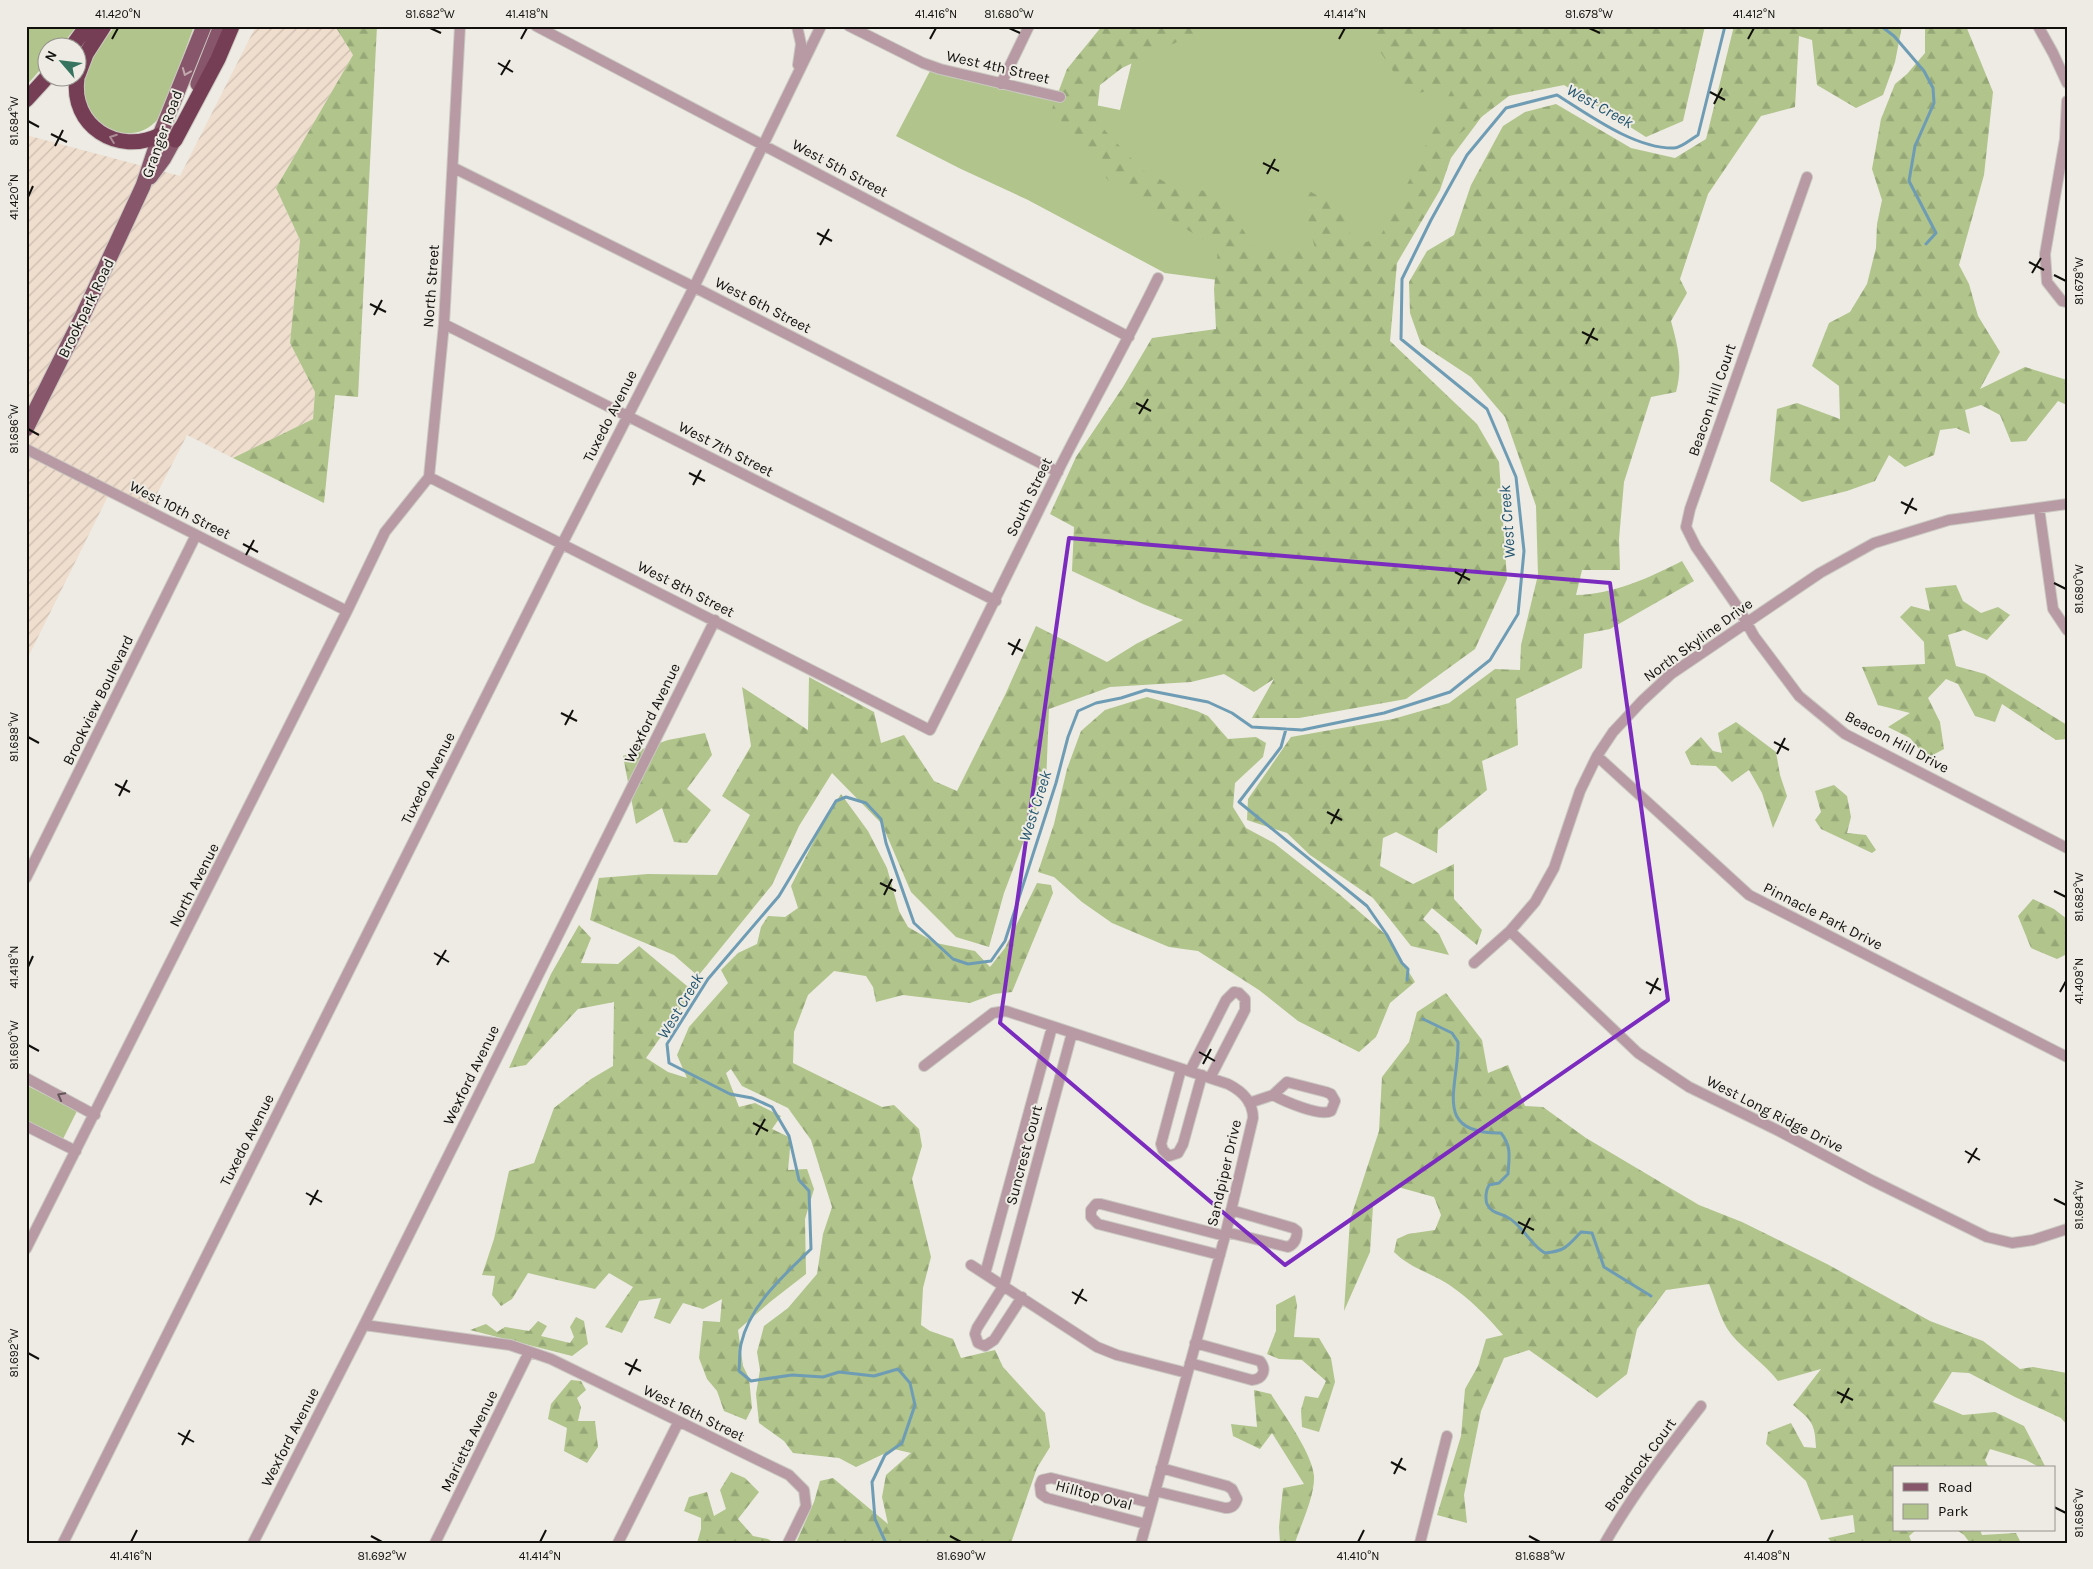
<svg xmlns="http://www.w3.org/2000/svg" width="2093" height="1569" font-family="Karla,sans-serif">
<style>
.industrial{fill:url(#industrial-furrows)}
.green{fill:#b0c48b}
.forest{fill:url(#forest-firs)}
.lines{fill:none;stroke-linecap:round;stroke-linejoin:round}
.stream{stroke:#6f9cb5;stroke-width:3}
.street-casing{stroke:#cac8c1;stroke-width:12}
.primary-casing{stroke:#cac8c1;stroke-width:17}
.highway-casing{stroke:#cac8c1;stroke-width:17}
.street{stroke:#b79aa4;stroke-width:10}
.primary{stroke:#88566a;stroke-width:15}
.highway{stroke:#763e55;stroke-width:15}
.oneway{stroke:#c0a8ad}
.oneway2{stroke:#ac8c95}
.oneway3{stroke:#645558}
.marked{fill:none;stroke:#7b2cbf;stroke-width:4;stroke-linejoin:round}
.ticks{fill:none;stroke:#11100d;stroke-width:2}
.labels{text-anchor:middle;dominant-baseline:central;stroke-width:4;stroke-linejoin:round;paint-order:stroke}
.street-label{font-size:15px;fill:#11100d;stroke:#edebe3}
.water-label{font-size:16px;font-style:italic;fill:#23556f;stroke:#edebe3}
.neatline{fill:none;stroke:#11100d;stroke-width:2}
.ticks-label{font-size:12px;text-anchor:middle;fill:#11100d}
</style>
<defs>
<pattern id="industrial-furrows" width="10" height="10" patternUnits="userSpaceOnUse" patternTransform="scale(1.25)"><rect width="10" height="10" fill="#efddcd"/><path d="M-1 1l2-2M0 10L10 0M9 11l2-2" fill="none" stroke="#ccbdaf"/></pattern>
<pattern id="forest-firs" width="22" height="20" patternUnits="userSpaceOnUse" patternTransform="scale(1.25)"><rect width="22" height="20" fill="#b0c48b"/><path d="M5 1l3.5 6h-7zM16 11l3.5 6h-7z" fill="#96a777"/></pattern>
</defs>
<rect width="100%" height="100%" fill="#edebe3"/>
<path class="industrial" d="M256 26H335L353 55 276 188 300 240 290 343 315 392 313 419 233 458 187 435 148 511 110 492 26 661V135L180 176Z"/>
<path class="green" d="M26 26H77L60 47 48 48 47 62 26 86Z
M115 26H194C186 48 178 70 170 91 167 100 164 112 158 119 130 152 77 123 83 82 87 60 101 44 115 26Z
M1166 26H1461L1518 68 1389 241 1353 298 1165 273 1028 200 961 169 896 136 930 71 1120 110 1138 37Z
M26 1085 77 1111 63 1139 26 1120Z"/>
<path class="forest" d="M335 26H377L358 397 335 395 324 503 233 458 313 419 315 392 290 343 300 240 276 188 353 55Z
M1102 26H1211L1122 68 1100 85 1096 121 1142 170 1169 184 1220 194 1256 250 1315 249 1300 186 1350 213V248L1380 237 1413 173 1454 84 1415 94 1401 83 1363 26H1705L1683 121 1646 137 1564 85 1509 96 1459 134 1440 190 1397 263 1390 341 1477 424 1499 462 1507 579 1475 649 1406 699 1299 718H1252L1274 679 1254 692 1224 674 1191 682 1110 687 1049 709 1046 783 1004 893 989 947 956 937 911 892 882 824 832 773 799 826 772 885 698 976 674 955 590 920 599 878 648 874 717 875 750 815 722 796 751 746 742 687 808 730 809 677 874 712 881 743 904 735 934 781 957 791 1005 695 1036 626 1107 662 1136 644 1183 620 1143 604 1072 571 1074 527 1050 514 1076 457 1123 387 1152 338 1216 329 1214 289 1218 249 1108 180 1052 109 1067 69Z
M1734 26H1902L1895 62 1883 95 1856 108 1817 85 1812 40 1799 36 1795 107 1761 116 1708 194 1680 279 1687 293 1671 321C1678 347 1683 366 1676 392L1651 397 1624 482 1619 539 1620 570H1582L1576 595C1614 594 1649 578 1682 561L1694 581 1610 629 1584 634 1582 668 1516 699 1518 745 1482 761 1487 790 1438 830 1437 853 1396 832 1383 838 1380 866 1413 884 1454 864V899L1482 930 1477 945 1432 908 1423 919 1439 934 1449 955 1411 946 1373 898 1310 855 1287 833 1247 820 1248 799 1291 737 1393 719 1449 703 1495 669 1520 670 1521 645 1538 575 1536 506 1505 417 1471 377 1421 344 1410 313 1409 282 1427 251 1454 235 1471 185 1503 126 1525 112 1556 104 1631 148 1675 158 1706 139Z
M1925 26H1966L1993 92 1984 175 1959 265 1969 284 1978 316 2000 352 1980 389 2025 367 2067 380V405L2058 401 2026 441 2011 442 2000 415 1981 405 1965 410 1970 434 1956 428 1940 430 1934 455 1905 467 1889 455 1875 481 1847 491 1802 502 1770 481 1777 409 1797 403 1840 419 1839 386 1812 366 1829 323 1850 312 1867 284 1876 248 1877 224 1882 200 1872 169 1881 119 1895 84 1907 74 1925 53Z
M1956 585 1963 601 1981 613 1998 607 2010 615 1987 640 1964 630 1948 635 1956 666 1985 674 2067 725V739L2056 740 2002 704 1995 722 1975 716 1958 684 1946 679 1928 698 1940 722 1944 749 1927 758 1910 738 1888 727 1910 713 1878 705 1862 667 1925 664 1924 642 1900 617 1911 606 1930 611 1925 588Z
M1147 697 1197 711 1208 716 1228 739 1256 737 1266 743 1263 757 1235 783 1233 807 1246 828 1274 843 1339 894 1386 935 1415 982 1390 1003 1376 1037 1359 1052 1298 1021 1259 990 1198 951 1169 947 1112 923 1082 902 1054 877 1038 872 1054 824 1067 769 1081 731 1105 710Z
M1736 722 1776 752 1780 775 1787 796 1773 828 1762 793 1749 770 1732 782 1716 766 1691 765 1685 752 1701 737 1713 751 1722 753 1718 733Z
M705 733 712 755 687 789 711 810 687 843 674 842 662 808 636 824 623 756 668 740Z
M1834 785 1847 796 1851 817 1847 833 1866 835 1876 850 1872 853 1821 829 1815 820 1821 812 1815 791Z
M841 794 868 831 887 868 899 911 908 927 936 943 975 951 990 967 1005 948 1037 883 1051 885 1053 893 1012 992 994 994 970 1003 903 995 876 1002 873 987 866 976 834 971 808 995 794 1032 793 1063 882 1107 894 1105 919 1129 922 1146 912 1179 931 1257 923 1288 921 1325 930 1331 953 1339 961 1358 995 1350 1003 1367 1045 1413 1050 1447 1037 1468 1011 1543H796L814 1502 820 1481 833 1478 888 1524 882 1497 886 1475 911 1453 894 1449 856 1467 839 1458 793 1453 784 1441 759 1423 756 1394 760 1370 757 1352 764 1326 788 1308 817 1274 823 1234 832 1207 811 1140 788 1108 742 1086 731 1069 726 1073 739 1107 755 1103 781 1116 772 1129 791 1138 788 1170 807 1169 814 1189 805 1219 806 1274 770 1302 738 1330 743 1366 749 1378 752 1408 746 1420 724 1411 717 1391 707 1379 699 1358 703 1321 720 1322 722 1299 703 1309 683 1303 670 1324 654 1318 661 1298 639 1301 622 1333 605 1327 633 1287 609 1273 595 1289 528 1273 512 1299 501 1306 492 1295 495 1276 482 1275 494 1239 509 1171 534 1163 554 1108 591 1079 613 1066 614 1002 578 1009 526 1065 509 1068 551 974 579 925 591 938 581 963 618 964 639 946 693 991 646 1058 668 1072 687 1078 677 1055 689 1027 728 983 721 970 738 953 757 944 761 927 768 916 785 917 798 908 791 886 825 819Z
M2033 899 2054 909 2067 919V954L2057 959 2031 948 2018 916Z
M1446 993 1482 1040 1488 1073 1508 1065 1525 1106 1543 1107 1586 1138 1699 1205 1742 1222 1827 1264 1930 1321 1983 1341 2020 1369 2033 1367 2067 1373V1425L2061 1418 2015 1397 1969 1373 1952 1372 1933 1402 1963 1415 1995 1412 2024 1426 2046 1468H2041L2026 1460 1990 1449 1985 1460 1989 1468H1894V1530H1916L1909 1536 1912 1543H1832L1828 1538 1855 1532 1853 1515 1821 1520 1806 1481 1766 1444 1768 1432 1791 1423 1804 1447 1816 1448C1815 1423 1812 1421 1793 1405L1821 1369 1778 1381C1764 1363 1745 1351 1731 1334 1720 1320 1716 1300 1709 1284L1666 1290 1637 1329 1627 1374 1597 1398 1529 1350 1504 1358 1481 1411 1464 1495 1467 1523 1437 1515 1461 1436 1465 1389 1478 1366 1486 1339 1503 1335C1487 1316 1469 1298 1448 1284 1429 1272 1410 1268 1394 1252L1397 1239 1408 1234 1435 1230 1441 1215 1434 1197 1398 1187 1373 1206 1370 1252 1344 1311 1350 1220 1379 1131 1382 1077 1409 1042 1417 1012Z
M1295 1295 1297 1305 1294 1337 1319 1338 1331 1358 1335 1382 1319 1432 1302 1427 1301 1410 1305 1396 1318 1398 1326 1381 1302 1360 1279 1359 1267 1354 1276 1331V1305Z
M576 1317 584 1321 588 1344 572 1356 470 1330 486 1324 497 1332 505 1327 529 1331 538 1321 547 1326 541 1336 570 1343 574 1337 570 1327Z
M571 1380 581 1381 586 1390 577 1398 581 1407 578 1421H595L598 1447 587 1463 564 1451 567 1428 548 1419 551 1404Z
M1254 1390 1271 1394C1284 1415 1312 1453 1314 1476 1315 1496 1301 1524 1295 1543H1280L1279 1527 1283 1488 1304 1484 1272 1433 1260 1449 1233 1436 1231 1424 1257 1427Z
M731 1472 745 1478 759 1492 738 1519 753 1536 768 1539 774 1543H697L701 1529V1518L684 1511 689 1497 707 1492 714 1516 726 1509 720 1490Z
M1957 1530H1980L1982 1535 2016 1533 2021 1543H1970L1964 1535Z"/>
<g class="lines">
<path class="stream" d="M1881 26 1894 36 1924 71 1933 88 1934 103 1915 146 1909 181 1936 233 1926 244
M1286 729 1281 747 1239 802 1367 906 1387 935 1402 963 1408 969 1407 980
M1423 1019 1452 1033 1458 1042C1459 1087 1431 1134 1501 1133 1512 1147 1509 1157 1508 1174L1499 1183 1489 1185C1486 1190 1485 1198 1487 1204 1491 1213 1500 1213 1507 1217 1523 1225 1530 1245 1545 1253 1565 1251 1567 1247 1581 1232L1592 1233 1604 1267 1651 1296
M886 1543 875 1519 872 1482 885 1455 902 1443 915 1405 910 1383 898 1369 874 1376 839 1372 823 1377 792 1375 751 1381 739 1371C740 1362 739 1353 741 1344 750 1305 783 1276 811 1249L809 1191 799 1180 789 1136 772 1107 752 1098 730 1094 669 1063 667 1044 708 979 779 896 836 801 846 797 866 803 881 819 886 843 914 923 953 959 968 964 991 961 1005 941 1056 783 1068 737 1078 711 1096 703 1121 698 1146 690 1208 702 1232 713 1252 727 1302 730 1384 713 1450 692 1490 660 1518 614 1524 551 1516 477 1487 409 1401 339 1402 279 1431 220 1467 155 1506 108 1557 95C1589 115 1635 149 1674 148 1681 148 1691 139 1698 135L1725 26"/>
<defs>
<path id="street" d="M536 26 1129 337
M797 26 801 44 798 65
M849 26 923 63 940 69 1060 97
M2038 26 2053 53 2067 83
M1001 84 1029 26
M2067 101 2065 139 2045 254 2047 282 2062 301 2067 302
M454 168 694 287 1058 472
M1807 177 1690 509 1686 527 1696 547 1739 609 1754 636 1799 696 1845 734 2067 848
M444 324 996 601
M26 449 347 611
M429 477 930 730C973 645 1015 559 1057 473 1090 407 1126 344 1158 278
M2039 508 2053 609 2067 630
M1597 756 1749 895 2067 1057
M26 878 196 535
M1510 931 1638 1053 1689 1087 1777 1130 1871 1180 1987 1237 2012 1243 2033 1240 2067 1229
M1474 963 1510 931 1535 902 1554 868 1580 791 1597 756 1613 732 1642 701 1671 674 1820 573 1874 543 1949 520 2067 504
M924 1066 993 1013 1006 1011 1228 1084C1242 1091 1253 1101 1253 1118L1225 1236 1141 1543
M1181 1069 1161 1144 1163 1150 1169 1156 1178 1153 1183 1144 1202 1075
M1190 1071 1226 1000 1234 992 1239 993 1245 999V1010L1210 1078
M26 1078 95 1115
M1249 1103 1273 1095 1287 1082 1326 1092 1331 1094 1335 1101 1331 1111C1320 1117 1284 1101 1273 1095
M26 1126 76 1151
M1226 1232 1288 1247C1295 1244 1297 1238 1297 1231L1293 1228 1231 1210
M26 1249 347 611 385 532 429 477 444 324 460 26
M1220 1255 1098 1224 1091 1217V1210L1096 1204H1101L1225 1236
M971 1265 1097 1347 1117 1355 1187 1373
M985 1274 1052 1027
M1022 1297 994 1340 985 1346 978 1343 975 1334 977 1328 1004 1285 1072 1033
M364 1325 510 1345 551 1359 789 1475 804 1490 806 1506 788 1543
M1190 1363 1252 1380C1263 1379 1267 1370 1260 1361L1195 1343
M1155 1491 1225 1508C1232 1508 1235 1506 1237 1499L1232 1489 1227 1486 1161 1468
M1146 1524 1047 1498 1041 1494 1040 1485 1042 1480 1051 1478 1151 1503
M63 1543 558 552 694 287 821 26
M253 1543 364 1325 715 620
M435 1543 529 1352
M618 1543 678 1423
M1420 1543 1447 1436
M1605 1543C1633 1494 1667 1450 1701 1406"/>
<path id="primary" d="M198 84 221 26
M150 177 164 158 180 129
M26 429 83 315 143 186 160 135 204 26"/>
<path id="highway" d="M71 48 87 26
M78 75 86 54 104 26
M77 78C70 126 118 156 160 135
M26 100 48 76
M175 140 218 59 232 26"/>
</defs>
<use href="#street" class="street-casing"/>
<use href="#primary" class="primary-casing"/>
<use href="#highway" class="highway-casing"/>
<use href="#street" class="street"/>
<use href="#primary" class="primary"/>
<use href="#highway" class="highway"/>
</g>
<defs><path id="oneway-chevron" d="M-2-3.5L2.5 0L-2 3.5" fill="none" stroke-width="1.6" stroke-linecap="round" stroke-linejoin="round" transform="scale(1.25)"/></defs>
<use class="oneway" href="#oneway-chevron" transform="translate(186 72) rotate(112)"/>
<use class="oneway2" href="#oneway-chevron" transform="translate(113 138) rotate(-160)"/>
<use class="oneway3" href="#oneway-chevron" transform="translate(61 1096) rotate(-152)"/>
<path class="marked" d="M1069 538 1610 583 1668 1000 1285 1265 1000 1023Z"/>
<path class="ticks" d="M430 28 441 33M1009 28 1020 33M1589 28 1600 33M112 39 118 28M521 39 527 28M930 39 936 28M1339 39 1345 28M1748 39 1754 28M498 63 513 72M501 75 510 60M1710 92 1725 100M1714 104 1722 88M28 121 39 127M51 134 67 142M55 146 63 130M1263 163 1279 171M1267 174 1275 159M28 197 33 186M817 233 832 241M820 245 829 229M2029 262 2044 270M2032 273 2041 258M2054 275 2066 281M370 304 386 312M374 315 382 300M1582 332 1598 340M1586 344 1594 328M1136 403 1151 411M1139 414 1148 399M28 429 39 435M689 473 705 481M693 485 701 470M1901 502 1917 510M1905 514 1913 498M243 544 258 552M246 555 254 540M1455 572 1470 580M2054 583 2066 589M1458 584 1466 569M1008 643 1023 651M1012 655 1020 639M561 713 577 721M565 725 573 710M28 737 39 743M1774 742 1789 750M1777 754 1785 738M115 784 130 792M119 796 127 780M1327 812 1342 820M1331 824 1339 809M880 883 896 891M2054 891 2066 897M884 895 892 879M434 953 449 962M437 965 446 950M28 967 33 956M1646 982 1661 990M2060 992 2066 981M1650 994 1658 978M28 1045 39 1051M1199 1052 1215 1061M1203 1064 1211 1049M753 1123 768 1131M756 1135 765 1119M1965 1151 1980 1160M1968 1163 1977 1148M306 1193 322 1202M2054 1199 2066 1205M310 1205 318 1190M1518 1222 1534 1230M1522 1234 1530 1218M1072 1292 1087 1301M1075 1304 1083 1289M28 1353 39 1359M625 1363 641 1371M629 1375 637 1359M1837 1392 1853 1400M1841 1403 1849 1388M178 1433 194 1442M182 1445 190 1430M1391 1462 1406 1470M1394 1474 1402 1458M2054 1507 2066 1513M371 1536 382 1542M950 1536 961 1542M1529 1536 1540 1542M131 1542 137 1530M540 1542 546 1530M1358 1542 1364 1530M1767 1542 1773 1530"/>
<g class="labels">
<g class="street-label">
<text transform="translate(998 67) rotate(13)">West 4th Street</text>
<text transform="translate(162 134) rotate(-70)">Granger Road</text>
<text transform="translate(840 168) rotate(28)">West 5th Street</text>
<text transform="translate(431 286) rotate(-86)">North Street</text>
<text transform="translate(763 305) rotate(27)">West 6th Street</text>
<text transform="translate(86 308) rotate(-64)">Brookpark Road</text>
<text transform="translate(1712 400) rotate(-71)">Beacon Hill Court</text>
<text transform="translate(610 416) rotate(-63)">Tuxedo Avenue</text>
<text transform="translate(726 449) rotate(27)">West 7th Street</text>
<text transform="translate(1029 497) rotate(-64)">South Street</text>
<text transform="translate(180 510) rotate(27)">West 10th Street</text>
<text transform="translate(686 589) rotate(27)">West 8th Street</text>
<text transform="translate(1698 640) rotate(-36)">North Skyline Drive</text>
<text transform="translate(98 700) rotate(-64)">Brookview Boulevard</text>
<text transform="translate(652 713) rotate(-64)">Wexford Avenue</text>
<text transform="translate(1897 742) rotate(28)">Beacon Hill Drive</text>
<text transform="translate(428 778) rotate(-63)">Tuxedo Avenue</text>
<text transform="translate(194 885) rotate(-63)">North Avenue</text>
<text transform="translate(1823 916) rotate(27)">Pinnacle Park Drive</text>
<text transform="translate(471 1075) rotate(-64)">Wexford Avenue</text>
<text transform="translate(1775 1114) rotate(27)">West Long Ridge Drive</text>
<text transform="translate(247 1140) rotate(-63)">Tuxedo Avenue</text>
<text transform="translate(1024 1155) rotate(-75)">Suncrest Court</text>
<text transform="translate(1224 1173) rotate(-77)">Sandpiper Drive</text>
<text transform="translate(694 1413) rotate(26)">West 16th Street</text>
<text transform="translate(290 1437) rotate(-63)">Wexford Avenue</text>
<text transform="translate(469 1441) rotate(-64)">Marietta Avenue</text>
<text transform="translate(1640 1465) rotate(-54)">Broadrock Court</text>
<text transform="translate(1094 1495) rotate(15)">Hilltop Oval</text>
</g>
<g class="water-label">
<text transform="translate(1600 106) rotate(29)">West Creek</text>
<text transform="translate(1507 522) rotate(-94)">West Creek</text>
<text transform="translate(1035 806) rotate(-72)">West Creek</text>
<text transform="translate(680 1006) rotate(-59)">West Creek</text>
</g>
</g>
<rect width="2093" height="1569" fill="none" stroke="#edebe3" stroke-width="55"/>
<rect x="1893" y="1466" width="162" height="65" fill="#edebe3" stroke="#95938d"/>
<rect x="1903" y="1483" width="25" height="8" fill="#88566a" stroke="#95938d"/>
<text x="1938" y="1492" font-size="15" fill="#11100d">Road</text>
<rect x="1903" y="1504" width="25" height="15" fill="#b0c48b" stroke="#95938d"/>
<text x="1938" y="1516" font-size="15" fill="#11100d">Park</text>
<g transform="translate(62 62) rotate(298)"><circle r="24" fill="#edebe3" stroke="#95938d"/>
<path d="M0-4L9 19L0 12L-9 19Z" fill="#367460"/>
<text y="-8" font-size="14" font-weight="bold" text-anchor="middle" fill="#11100d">N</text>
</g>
<rect x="28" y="28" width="2038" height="1514" class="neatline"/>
<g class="ticks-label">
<text x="118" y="18">41.420°N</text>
<text x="430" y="18">81.682°W</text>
<text x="527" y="18">41.418°N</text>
<text x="936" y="18">41.416°N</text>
<text x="1009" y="18">81.680°W</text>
<text x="1345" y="18">41.414°N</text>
<text x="1589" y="18">81.678°W</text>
<text x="1754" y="18">41.412°N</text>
<text transform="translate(14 121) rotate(-90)" y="4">81.684°W</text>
<text transform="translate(14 197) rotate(-90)" y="4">41.420°N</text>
<text transform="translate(2079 281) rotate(-90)" y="4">81.678°W</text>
<text transform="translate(14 429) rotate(-90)" y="4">81.686°W</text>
<text transform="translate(2079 589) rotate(-90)" y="4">81.680°W</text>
<text transform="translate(14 737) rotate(-90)" y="4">81.688°W</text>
<text transform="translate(2079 897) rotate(-90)" y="4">81.682°W</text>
<text transform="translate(14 967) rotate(-90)" y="4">41.418°N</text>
<text transform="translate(2079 981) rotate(-90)" y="4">41.408°N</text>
<text transform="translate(14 1045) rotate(-90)" y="4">81.690°W</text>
<text transform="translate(2079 1205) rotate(-90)" y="4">81.684°W</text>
<text transform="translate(14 1353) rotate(-90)" y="4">81.692°W</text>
<text transform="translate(2079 1513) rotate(-90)" y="4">81.686°W</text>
<text x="131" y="1560">41.416°N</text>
<text x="382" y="1560">81.692°W</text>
<text x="540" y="1560">41.414°N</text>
<text x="961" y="1560">81.690°W</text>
<text x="1358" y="1560">41.410°N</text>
<text x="1540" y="1560">81.688°W</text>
<text x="1767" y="1560">41.408°N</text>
</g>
</svg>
